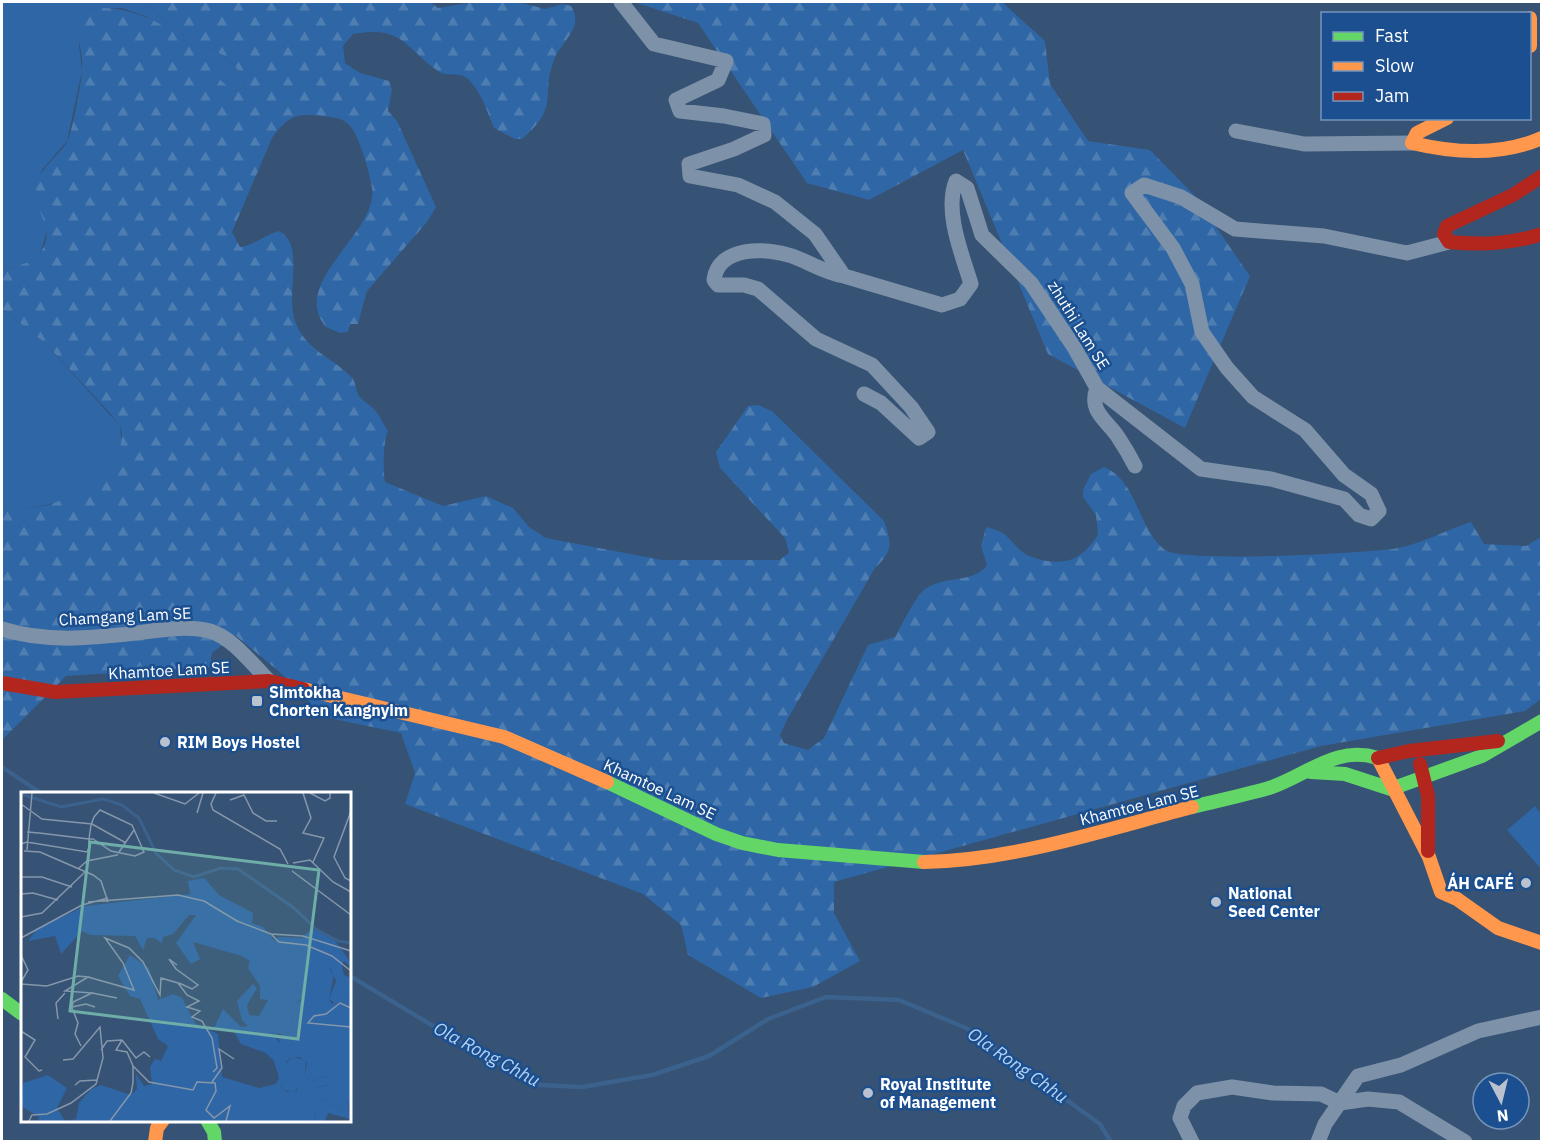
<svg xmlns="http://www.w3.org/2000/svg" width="1543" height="1143" font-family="'IBM Plex Sans',sans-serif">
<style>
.green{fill:#2f66a5}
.forest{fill:url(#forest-firs)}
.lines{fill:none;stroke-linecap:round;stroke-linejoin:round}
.stream{stroke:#3b618d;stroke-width:4.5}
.street{stroke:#7d92a8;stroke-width:15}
.fast{stroke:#63d668;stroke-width:14}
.slow{stroke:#ff974d;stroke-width:14}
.jam{stroke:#b3261e;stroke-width:14}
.poi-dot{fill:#b9c2ce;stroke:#1b4f8f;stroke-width:2}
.labels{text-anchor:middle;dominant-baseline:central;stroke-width:5;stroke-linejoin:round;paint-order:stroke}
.street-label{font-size:16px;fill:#fff;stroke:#1b4f8f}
.poi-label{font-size:16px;font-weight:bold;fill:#fff;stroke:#1b4f8f;text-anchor:start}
.water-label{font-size:18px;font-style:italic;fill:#b5d3f5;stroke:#1b4f8f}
.inset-river{fill:none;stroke:#3b618d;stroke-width:3}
.inset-road{fill:none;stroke:#8697ac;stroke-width:1.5}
.view{fill:#6fada8;fill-opacity:0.15;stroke:#6fada8;stroke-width:3}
.inset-edge{fill:none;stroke:#fff;stroke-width:3}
</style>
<defs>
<pattern id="forest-firs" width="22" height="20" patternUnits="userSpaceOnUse" patternTransform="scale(1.5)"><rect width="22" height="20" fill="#2f66a5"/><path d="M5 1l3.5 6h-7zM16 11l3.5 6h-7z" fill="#4e7db2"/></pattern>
</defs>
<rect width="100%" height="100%" fill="#365274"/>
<path class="green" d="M2 2H143L184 35 228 58 246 80 244 87 236 91 225 86 185 41 145 16 122 8 88 9 79 45 82 71 67 141 42 170 36 196 47 230 40 254 35 260 2 271Z
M2 309 45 343 120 426 122 451 118 467C92 500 40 507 2 512Z
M1535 806 1541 814V869L1507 830Z"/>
<path class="forest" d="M143 2H430L438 8 475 2H518L545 9 563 4 571 6C585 28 561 41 554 60 540 96 561 106 522 139H515L494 128C487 111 482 93 468 79 460 71 447 78 438 71 404 47 403 25 353 34L343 46 345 63 360 73 389 81 392 90 388 111 397 121 436 207 427 222 367 291 358 324H350L348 332 340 333 326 327C288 282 378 234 372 188 370 174 359 133 348 124 341 117 331 117 322 116 296 113 288 116 272 138L232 232 240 247C254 245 265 235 279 231 306 245 285 293 295 321 306 352 334 357 353 379 356 384 356 391 359 396 363 401 369 404 373 408 380 415 383 424 388 431 383 441 383 471 385 482L443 506 486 496 513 508 529 527 546 538 662 560H779L789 553 785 538 720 468 716 452 748 406 758 405 772 411 884 521C892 543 893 552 875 568L787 720 780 735 784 743 808 750 824 738 868 645 895 637C901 626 916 596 924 590 944 574 972 585 987 565L981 546 986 527C1009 533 1005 536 1021 551 1028 557 1038 559 1047 561 1072 565 1085 554 1098 535L1096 515 1083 497V490L1091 474 1104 467C1138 481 1138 530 1165 550 1183 563 1362 553 1393 549 1419 545 1446 530 1471 522L1484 544 1526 546 1541 537V699L1525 711 1321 746 834 882V913L860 961 813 987 761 998 688 955 681 925 643 894 405 804 415 773 401 733 324 717 282 674 235 635 212 653 210 667 66 676 2 740V512L49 505 93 487 118 467 122 434 120 426 109 412 45 343 2 309V271L35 260C63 226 31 216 36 187 40 167 57 158 67 142 72 133 82 81 82 70 83 53 77 37 77 20 82 9 89 9 100 8 137 7 175 28 201 56 214 71 218 82 236 91L244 87 246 80 228 58 184 35Z
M634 2H1002L1045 41 1050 84 1088 141 1150 150 1193 194 1250 276 1185 428 1048 354 963 150 869 200 807 183 698 23Z"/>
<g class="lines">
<path class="stream" d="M2 767 42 794
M350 976 485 1057 541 1085 582 1087 652 1075 709 1056 768 1019 826 997 899 1000 966 1028 1100 1124 1111 1142"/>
<path class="street" d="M621 2 654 44 726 61 718 80 676 100 680 111 724 116 763 124 764 135 734 149 689 164 690 176 738 185 775 202 815 234 844 276 942 305 960 299 971 284C962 254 944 212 956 181L967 188 982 235 1031 283 1074 347 1097 388 1201 469 1271 479 1344 499 1359 515 1371 519 1379 511 1371 494 1344 475 1305 430 1253 397 1227 368 1202 332 1192 284 1173 248 1132 193 1144 185 1181 197 1235 229 1324 236 1407 253 1449 242
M1236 131 1304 144 1412 143
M844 276C823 272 811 263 792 256 766 247 718 246 714 280L718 285H744L758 289 816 339 872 365 911 407 928 432 919 438 881 403 864 394
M1097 388C1088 412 1107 420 1118 437 1124 446 1130 456 1135 466
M2 629C47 643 91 638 137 633 159 630 188 625 210 631 233 638 252 664 269 681
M1192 1142 1180 1118 1184 1106 1197 1093 1232 1087 1273 1093 1321 1094 1340 1103 1368 1099 1399 1102 1465 1142
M1318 1142 1325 1124 1358 1076 1401 1065 1478 1031 1542 1017"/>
<path class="fast" d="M1311 772 1345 774 1391 789 1482 756 1542 721
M607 782 716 834 742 843 778 850 924 862
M1192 807C1217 801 1244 795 1269 788 1308 775 1335 745 1378 758
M2 999 22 1014
M207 1120 214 1132 215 1142"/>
<path class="slow" d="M1530 18V46
M1447 118 1417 133 1412 143C1454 153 1501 156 1542 138
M303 689 504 737 607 782
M1378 758 1429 857 1441 892 1457 899 1498 928 1542 943
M924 862C1015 860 1104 830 1192 807
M155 1142 157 1128 163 1120"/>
<path class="jam" d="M1542 176 1513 195 1447 226 1444 234 1449 242C1482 245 1511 244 1542 234
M2 683 55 692 269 681 303 689
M1378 758 1409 751 1498 741
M1420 764 1428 796V851"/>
</g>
<g class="poi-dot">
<rect x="251" y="695" width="12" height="12" rx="3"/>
<circle cx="165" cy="742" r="6"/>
<circle cx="1526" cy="883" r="6"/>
<circle cx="1216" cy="902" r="6"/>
<circle cx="868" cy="1093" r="6"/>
</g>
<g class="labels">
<g class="street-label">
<text transform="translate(1079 325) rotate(58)">zhuthi Lam SE</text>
<text transform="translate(125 616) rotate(-3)">Chamgang Lam SE</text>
<text transform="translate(169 670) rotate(-3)">Khamtoe Lam SE</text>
<text transform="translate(660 789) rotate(25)">Khamtoe Lam SE</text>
<text transform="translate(1139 805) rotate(-14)">Khamtoe Lam SE</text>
</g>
<g class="poi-label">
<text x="269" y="692">Simtokha<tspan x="269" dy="18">Chorten Kangnyim</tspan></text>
<text x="177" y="742">RIM Boys Hostel</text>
<text x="1514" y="883" text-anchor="end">ÁH CAFÉ</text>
<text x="1228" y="893">National<tspan x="1228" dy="18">Seed Center</tspan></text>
<text x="880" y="1084">Royal Institute<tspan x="880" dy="18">of Management</tspan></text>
</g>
<g class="water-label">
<text transform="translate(487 1054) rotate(28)">Ola Rong Chhu</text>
<text transform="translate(1018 1065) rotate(35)">Ola Rong Chhu</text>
</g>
</g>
<g transform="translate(21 792)">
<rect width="330" height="330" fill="#365274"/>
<path d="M291 171 307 175 313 183 308 207 311 212 330 202V318L327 309 318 317 302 307 294 319 295 329H287V297L307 293 304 284 289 290 284 282 286 271 279 265 269 266 265 270 266 278 278 288V294L272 301 261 297 260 292 265 289 258 274 262 264 258 247 242 231 257 243H266L275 211 283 207 267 178 272 174Z" fill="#2f66a5"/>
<path d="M183 86 198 103 232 121 231 131 242 135 254 149 258 145 280 146 292 136 315 150 330 171V175L323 169 321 174 323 183 330 186V202L315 212 308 207 315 189 310 177 285 172 267 178 283 204 275 211 266 244 251 240 264 259 258 276 271 286 260 292V296L266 300 276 299 278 288 261 275 271 265 285 268 284 282 289 290 307 283 310 287 309 292 288 297 287 329H17L18 325 0 314 2 291 27 283 46 296 36 316 44 329 55 327 58 311 70 297 80 293 110 303 116 297 115 282 123 294 131 292 129 275 134 267 140 269 147 254 137 247 119 207 109 204 97 184 109 163 128 176 137 208 152 202 161 206 174 231 197 242 201 285 238 296 255 292 258 286 253 269 245 261 220 252 212 238 193 236 202 217 220 235 227 234 221 228 216 209 232 192 236 196 226 213 228 223 238 224 247 208 239 207V194L227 176 229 169 221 164 172 150 179 167 170 172 155 151 175 123H168L152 142 142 145 141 151 133 146H126L122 158 114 144 69 143 61 139 40 162 34 144 7 149 16 137 64 114 169 102 167 89ZM302 307 318 317 327 309 329 327 307 321 304 329H295L294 317Z" fill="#2f66a5"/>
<path class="inset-river" d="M0 2 40 15 82 7 101 13 118 26 135 61 153 78 173 85 200 76 217 77 273 116 295 137 317 149 330 151"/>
<path class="inset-road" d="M133 1 164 12 178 1M195 1 190 12 192 18 259 57 267 72M282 1 290 26 282 41 303 46 292 70M289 1 304 9 309 6V1M209 8 223 3 232 21 245 29H256M0 12 21 27 71 32 105 51M330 19 313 65 324 86 330 89M176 21 182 1M0 52 6 50 66 60 68 56V47L70 33 73 25 79 18 111 33 123 60 114 64 90 59 72 47H68L18 41 6 40M6 58 11 1M3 59 19 60 72 83 80 89 87 110M272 71 289 68 312 90 330 100M58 76 66 69 96 63 113 38M271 79 330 123M0 85H21L51 95M0 102 12 101 37 108M67 110 157 103 183 109 216 129 250 142 282 144 330 159M0 125 21 121 64 80M250 142 258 150 285 153 311 164 330 179M0 146 61 113 87 106M0 163 7 178 0 190M156 173 148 167 155 177 177 193 171 197 158 191M67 185 113 198 102 171 84 146 108 156 122 170 139 203 140 186 157 191 166 203 178 209 166 215 179 219 171 225 181 229 191 246 196 276 192 280M0 192 26 194 57 184 67 185 44 199 71 201 52 210 51 216 57 231 54 242 60 254M71 201 96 206M51 215 65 212 74 215M330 216 319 211 305 222 293 224 287 231 330 235M37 227 35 211 44 201M0 239 14 248 4 265 18 279 21 278M101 248 115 266 123 260 129 265M80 258 86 249 101 248M112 274 128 290 172 298 176 290 194 291 195 299 185 318 193 326 209 314 205 329M191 290 201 276 198 257 213 267M54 293 59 289 76 288M8 329 11 323 26 322 50 311 75 292 82 266 79 235 52 267 42 268M89 329 110 301 112 291V274L106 260 95 258 101 248"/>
<path class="view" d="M69 50 298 78 277 247 49 219Z"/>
<rect width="330" height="330" class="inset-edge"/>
</g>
<rect width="1543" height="1143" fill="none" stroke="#ffffff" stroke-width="6"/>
<rect x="1321" y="12" width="210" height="108" fill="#1b4f8f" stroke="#7695bc" stroke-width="1.5"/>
<rect x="1333" y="32" width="30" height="9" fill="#63d668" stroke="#7695bc" stroke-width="1.5"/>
<text x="1375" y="42" font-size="18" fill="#ffffff">Fast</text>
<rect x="1333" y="62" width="30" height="9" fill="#ff974d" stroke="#7695bc" stroke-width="1.5"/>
<text x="1375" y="72" font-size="18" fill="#ffffff">Slow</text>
<rect x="1333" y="92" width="30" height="9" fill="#b3261e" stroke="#7695bc" stroke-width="1.5"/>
<text x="1375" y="102" font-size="18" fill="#ffffff">Jam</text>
<g transform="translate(1501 1101) rotate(173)"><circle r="28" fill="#1b4f8f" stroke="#7695bc" stroke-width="1.5"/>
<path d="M0-4.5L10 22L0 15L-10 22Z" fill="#b9c2ce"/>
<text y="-9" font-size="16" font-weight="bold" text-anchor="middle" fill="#ffffff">N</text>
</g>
</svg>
